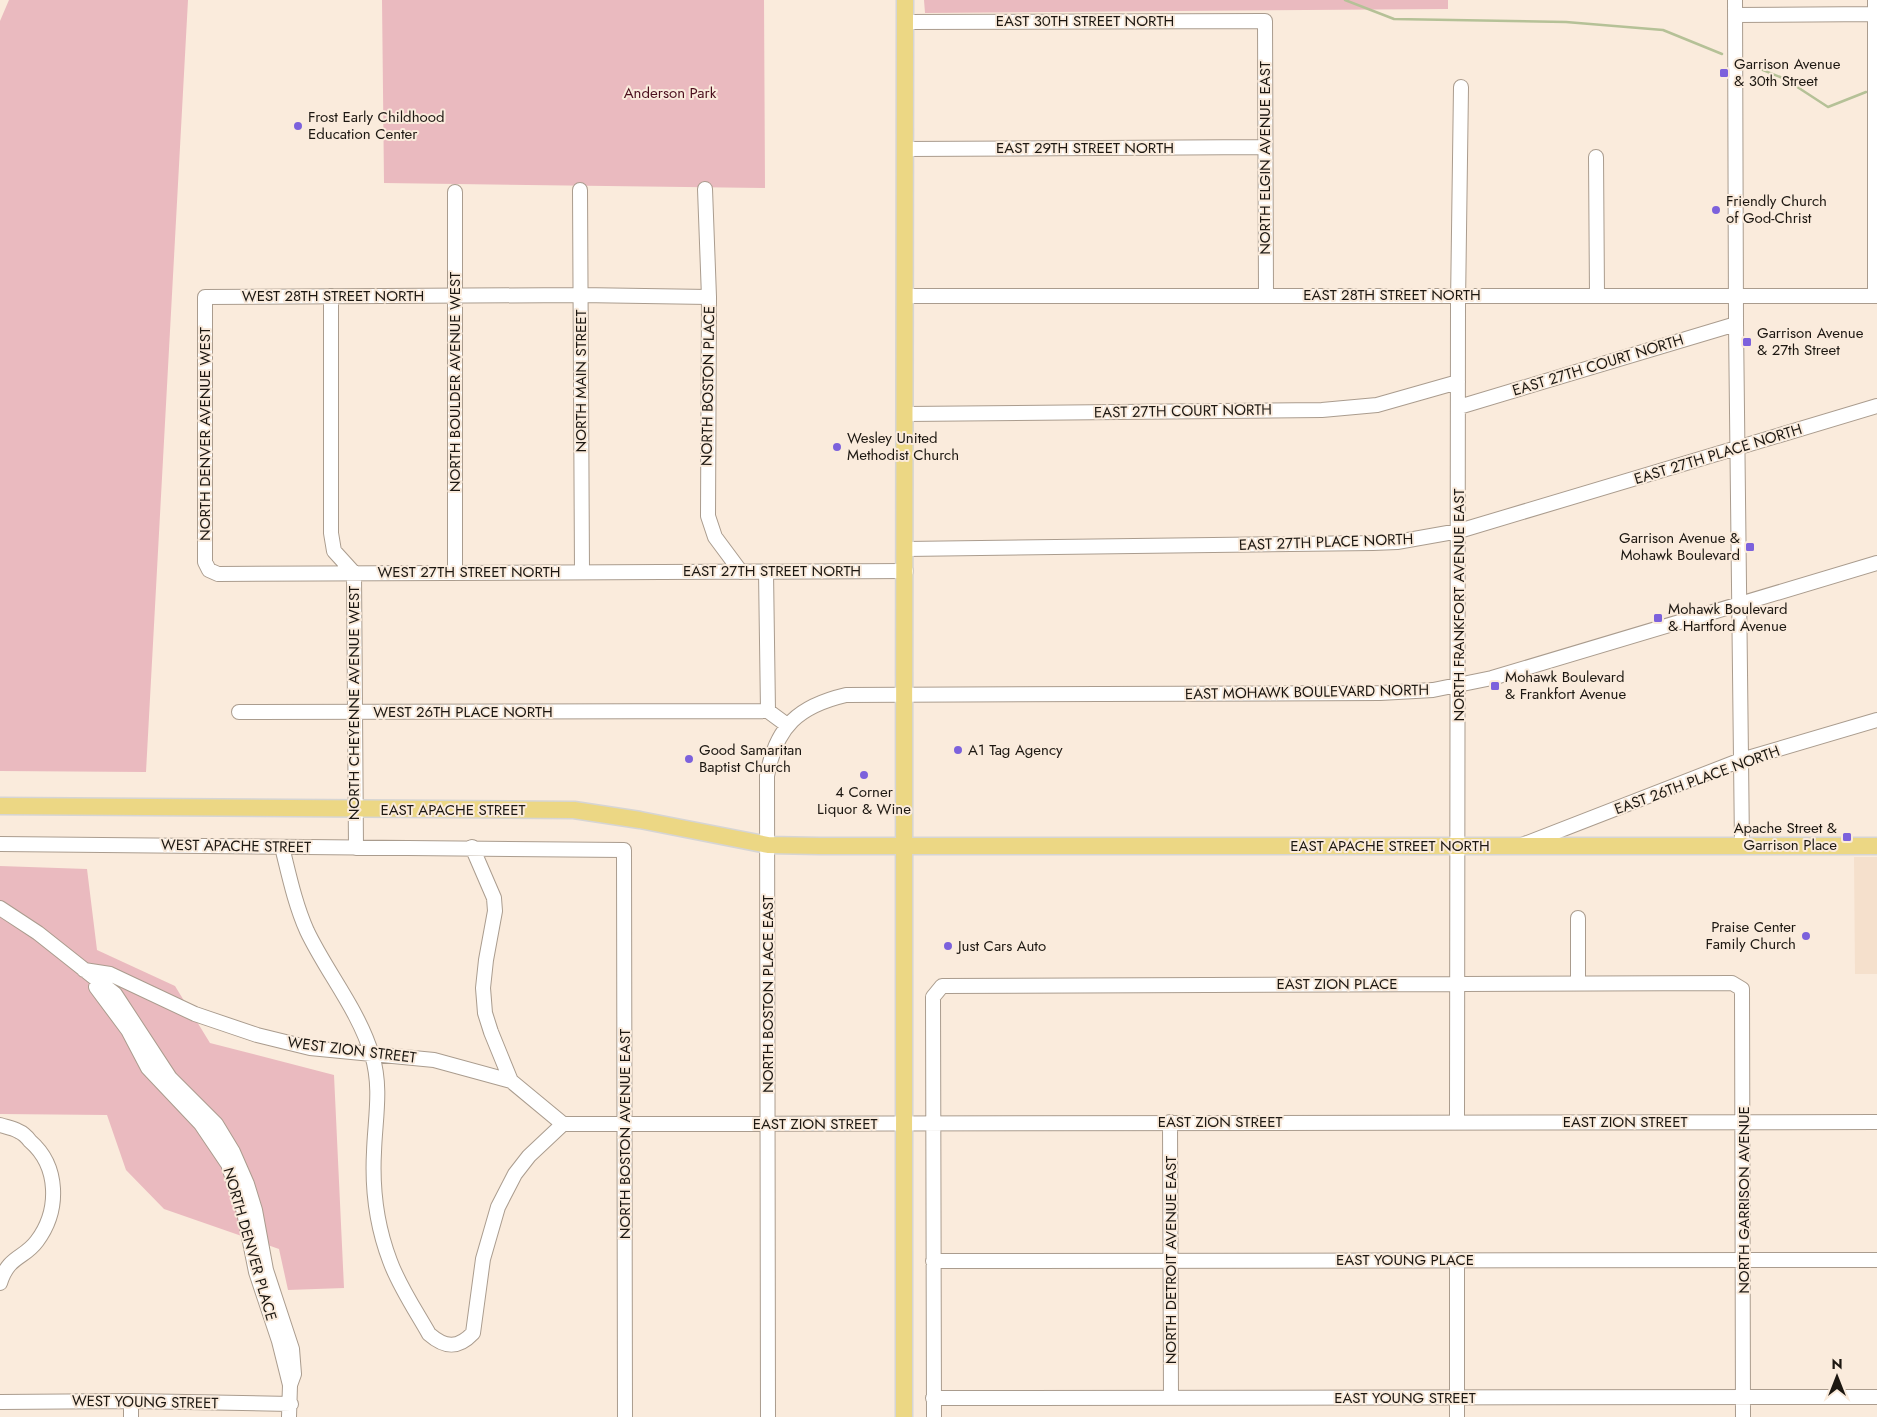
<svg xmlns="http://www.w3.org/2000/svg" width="1877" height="1417" font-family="Jost,sans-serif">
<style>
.built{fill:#f5e0cc}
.green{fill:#eababf}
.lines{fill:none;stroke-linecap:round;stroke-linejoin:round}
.stream{stroke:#b5c197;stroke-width:2.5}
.minor-casing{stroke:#aa9c8e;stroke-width:16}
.major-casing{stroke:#d6d5d4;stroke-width:19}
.minor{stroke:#fff;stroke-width:14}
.major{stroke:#ecd784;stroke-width:16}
.poi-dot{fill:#7c61dc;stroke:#faebdc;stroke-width:2}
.labels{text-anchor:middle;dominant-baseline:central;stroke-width:4;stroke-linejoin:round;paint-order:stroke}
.street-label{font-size:15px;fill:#1c1711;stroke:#faebdc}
.poi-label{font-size:15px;fill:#1c1711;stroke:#faebdc;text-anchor:start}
.park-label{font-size:15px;fill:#4c101e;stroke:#faebdc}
</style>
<rect width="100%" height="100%" fill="#faebdc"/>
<path class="built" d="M1854 857H1877V974H1855Z"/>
<path class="green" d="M9 0H188L146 772 0 771V21Z
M382 0H764L765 188 384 183Z
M924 0H1448V9L925 13Z
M0 866 87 869 97 950 175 986 210 1043 334 1075 344 1288 288 1290 279 1249 164 1209 126 1170 107 1115 0 1114Z"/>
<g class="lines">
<path class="stream" d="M1345 0 1394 19 1566 22 1663 30 1722 54
M1743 62 1785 79 1828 107 1866 92"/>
<defs>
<path id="minor" d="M1735 0 1736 324 1742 846
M1875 0V296
M1735 15 1877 14
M905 22 1265 21 1266 296
M906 149 1265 147
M1596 157 1597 295
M705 189 709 297 708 516 715 537 741 572
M580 190 582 572
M455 192V571
M331 296V533L334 551 354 573 356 848
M906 296H1877
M709 297 580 295 205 297V562L209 570 218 574 906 571
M1459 407 1736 324
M906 414 1322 410 1377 405 1458 382
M906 549 1373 543 1397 542 1459 531 1877 406
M766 572 768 711
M239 712 768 711 787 725
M0 844 624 850 625 1417
M1522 845 1741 760 1877 720
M282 847C289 875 295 904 307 931 327 973 358 1009 372 1055 382 1088 375 1119 374 1152 372 1189 377 1227 390 1261 399 1286 416 1311 429 1334 445 1348 458 1349 473 1333L483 1259 498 1207 515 1174 529 1156 563 1124
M472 847 494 898 495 911 486 960 483 988 485 1013 491 1032 511 1081 563 1124
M0 908 38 933 115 994 170 1078 216 1124 233 1152 247 1184 255 1210 266 1270 292 1349 294 1374 290 1385
M1578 918V983
M84 970 110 974 195 1014 257 1035 310 1048 434 1060 511 1081
M96 987 128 1030 148 1068 201 1124 228 1164 244 1212 256 1272 279 1341 290 1385 289 1417
M1170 1122 1171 1398
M1457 1122 1458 304 1461 87
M563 1124 1877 1122
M0 1125C6 1127 13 1128 18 1131 23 1133 27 1137 30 1141 59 1166 60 1210 37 1241 24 1259 9 1255 0 1283
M1457 1260V1417
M933 1261 1877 1260
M933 1398 1877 1397
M131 1401V1417
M0 1402 131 1401 291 1404
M768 1417 767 776C776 726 799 706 846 695L1380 693 1433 690 1492 678 1877 563
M934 1417 933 997 942 986 1732 983 1742 989 1743 1417"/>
<path id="major" d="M0 806 574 810 640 820 768 845 820 846H1877
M904 1417C904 945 904 472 905 0"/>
</defs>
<use href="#minor" class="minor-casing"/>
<use href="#major" class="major-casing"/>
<use href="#minor" class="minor"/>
<use href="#major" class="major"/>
</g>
<g class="poi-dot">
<rect x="1719" y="68" width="10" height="10" rx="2.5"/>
<circle cx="298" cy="126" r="5"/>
<circle cx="1716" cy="210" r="5"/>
<rect x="1742" y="337" width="10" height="10" rx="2.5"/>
<circle cx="837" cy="447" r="5"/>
<rect x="1745" y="542" width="10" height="10" rx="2.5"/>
<rect x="1653" y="613" width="10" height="10" rx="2.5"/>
<rect x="1490" y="681" width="10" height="10" rx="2.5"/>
<circle cx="958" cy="750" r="5"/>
<circle cx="689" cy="759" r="5"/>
<circle cx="864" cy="775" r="5"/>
<rect x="1842" y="832" width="10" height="10" rx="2.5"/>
<circle cx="1806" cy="936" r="5"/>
<circle cx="948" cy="946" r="5"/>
</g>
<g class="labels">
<g class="street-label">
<text x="1085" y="21">EAST 30TH STREET NORTH</text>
<text x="1085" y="148">EAST 29TH STREET NORTH</text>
<text transform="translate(1265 158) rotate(-90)">NORTH ELGIN AVENUE EAST</text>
<text x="1392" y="295">EAST 28TH STREET NORTH</text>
<text x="333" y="296">WEST 28TH STREET NORTH</text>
<text transform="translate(1598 365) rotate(-17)">EAST 27TH COURT NORTH</text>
<text transform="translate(581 381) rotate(-90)">NORTH MAIN STREET</text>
<text transform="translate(455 382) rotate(-90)">NORTH BOULDER AVENUE WEST</text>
<text transform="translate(708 386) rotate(-89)">NORTH BOSTON PLACE</text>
<text transform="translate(1183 411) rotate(-1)">EAST 27TH COURT NORTH</text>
<text transform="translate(205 434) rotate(-90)">NORTH DENVER AVENUE WEST</text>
<text transform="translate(1718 454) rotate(-17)">EAST 27TH PLACE NORTH</text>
<text transform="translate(1326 542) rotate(-2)">EAST 27TH PLACE NORTH</text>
<text x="772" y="571">EAST 27TH STREET NORTH</text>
<text x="469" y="572">WEST 27TH STREET NORTH</text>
<text transform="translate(1459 605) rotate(-90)">NORTH FRANKFORT AVENUE EAST</text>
<text transform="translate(1307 692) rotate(-1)">EAST MOHAWK BOULEVARD NORTH</text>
<text transform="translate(354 703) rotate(-90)">NORTH CHEYENNE AVENUE WEST</text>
<text x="463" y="712">WEST 26TH PLACE NORTH</text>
<text transform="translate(1697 780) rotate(-20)">EAST 26TH PLACE NORTH</text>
<text x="453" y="810">EAST APACHE STREET</text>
<text transform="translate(236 846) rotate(1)">WEST APACHE STREET</text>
<text x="1390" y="846">EAST APACHE STREET NORTH</text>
<text x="1337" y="984">EAST ZION PLACE</text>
<text transform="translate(768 994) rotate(-90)">NORTH BOSTON PLACE EAST</text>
<text transform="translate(352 1050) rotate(7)">WEST ZION STREET</text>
<text x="1220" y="1122">EAST ZION STREET</text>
<text x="1625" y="1122">EAST ZION STREET</text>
<text x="815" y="1124">EAST ZION STREET</text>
<text transform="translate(625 1134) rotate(-90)">NORTH BOSTON AVENUE EAST</text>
<text transform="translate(1744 1200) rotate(-90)">NORTH GARRISON AVENUE</text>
<text transform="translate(250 1244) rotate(74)">NORTH DENVER PLACE</text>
<text transform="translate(1171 1260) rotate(-90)">NORTH DETROIT AVENUE EAST</text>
<text x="1405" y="1260">EAST YOUNG PLACE</text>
<text x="1405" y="1398">EAST YOUNG STREET</text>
<text transform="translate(145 1402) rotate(1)">WEST YOUNG STREET</text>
</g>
<g class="poi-label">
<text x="1734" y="64">Garrison Avenue<tspan x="1734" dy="17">&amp; 30th Street</tspan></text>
<text x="308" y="117">Frost Early Childhood<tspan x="308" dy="17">Education Center</tspan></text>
<text x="1726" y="201">Friendly Church<tspan x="1726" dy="17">of God-Christ</tspan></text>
<text x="1757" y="333">Garrison Avenue<tspan x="1757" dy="17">&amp; 27th Street</tspan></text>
<text x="847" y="438">Wesley United<tspan x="847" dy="17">Methodist Church</tspan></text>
<text x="1740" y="538" text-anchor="end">Garrison Avenue &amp;<tspan x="1740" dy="17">Mohawk Boulevard</tspan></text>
<text x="1668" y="609">Mohawk Boulevard<tspan x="1668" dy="17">&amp; Hartford Avenue</tspan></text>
<text x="1505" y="677">Mohawk Boulevard<tspan x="1505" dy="17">&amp; Frankfort Avenue</tspan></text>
<text x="699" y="750">Good Samaritan<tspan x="699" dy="17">Baptist Church</tspan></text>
<text x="968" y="750">A1 Tag Agency</text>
<text x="864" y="792" text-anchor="middle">4 Corner<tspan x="864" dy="17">Liquor &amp; Wine</tspan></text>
<text x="1837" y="828" text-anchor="end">Apache Street &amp;<tspan x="1837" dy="17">Garrison Place</tspan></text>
<text x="1796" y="927" text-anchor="end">Praise Center<tspan x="1796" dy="17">Family Church</tspan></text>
<text x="958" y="946">Just Cars Auto</text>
</g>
<g class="park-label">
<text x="670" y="93">Anderson Park</text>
</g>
</g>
<g transform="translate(1837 1377)" stroke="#faebdc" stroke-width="4" paint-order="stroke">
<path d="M0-4L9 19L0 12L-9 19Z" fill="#1c1711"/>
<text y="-8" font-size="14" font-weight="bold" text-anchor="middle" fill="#1c1711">N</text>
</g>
</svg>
